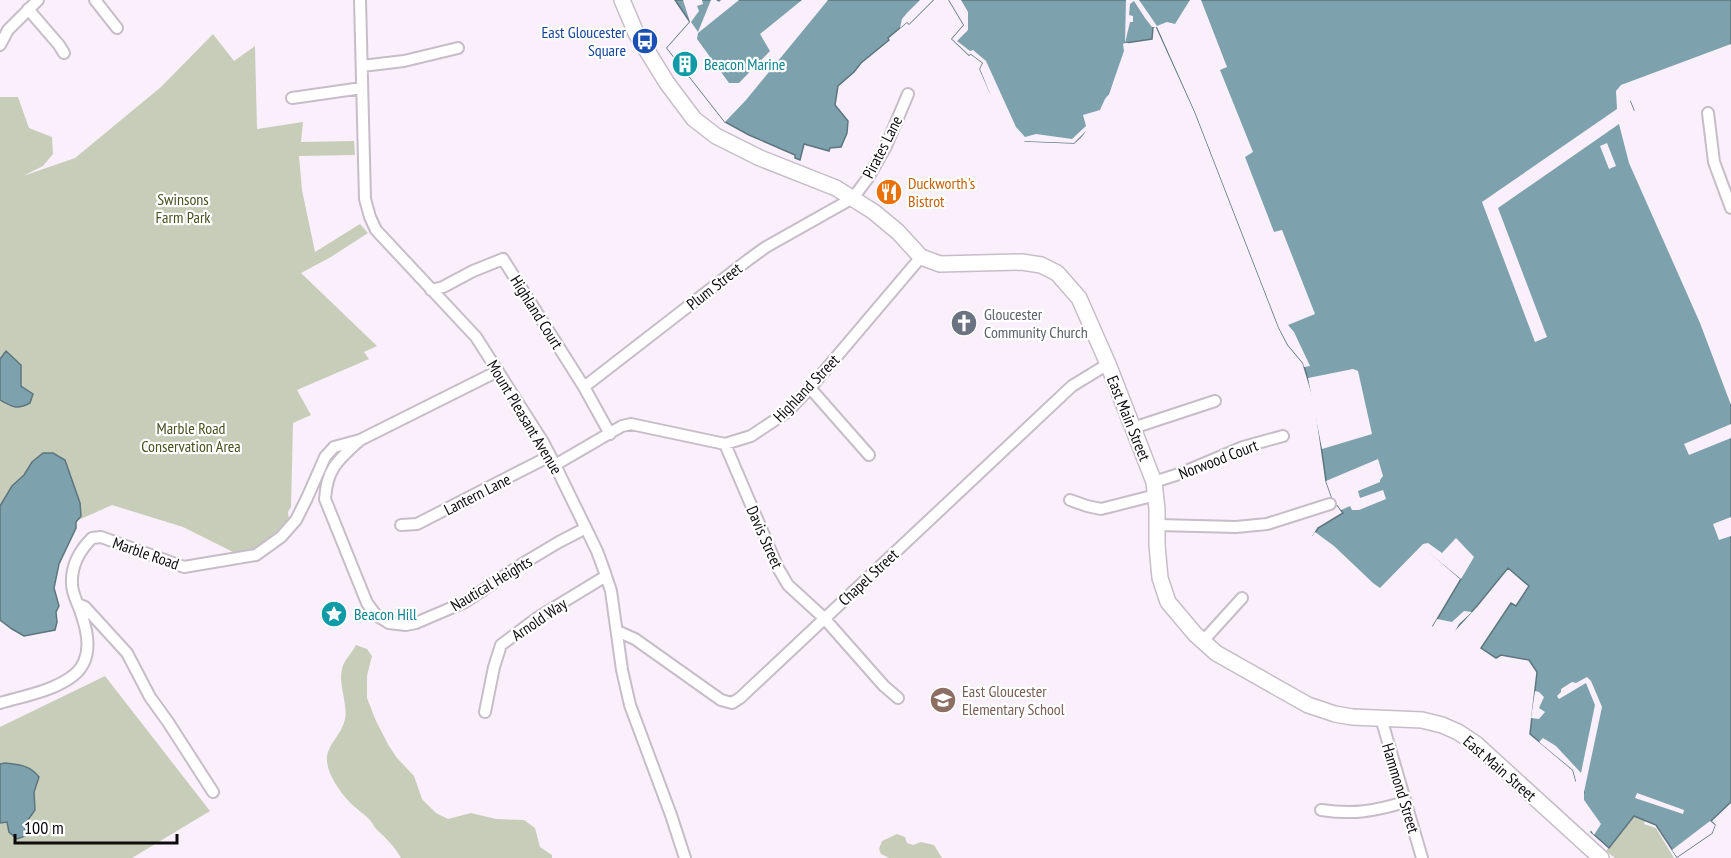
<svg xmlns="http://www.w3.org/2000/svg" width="1731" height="858" font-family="'PT Sans Narrow',sans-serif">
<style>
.green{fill:#c8cdb9}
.water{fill:#7ea2ad;stroke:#5c757e;stroke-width:1.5}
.pier{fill:#faf0fc}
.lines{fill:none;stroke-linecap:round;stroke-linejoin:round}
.minor-casing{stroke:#c6bdc8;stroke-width:14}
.secondary-casing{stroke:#c6bdc8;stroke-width:18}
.minor{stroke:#fff;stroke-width:10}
.secondary{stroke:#fff;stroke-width:15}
.labels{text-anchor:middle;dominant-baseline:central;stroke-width:4.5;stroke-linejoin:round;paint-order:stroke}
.transit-label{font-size:16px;fill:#164399;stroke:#fff;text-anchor:end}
.culture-label{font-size:16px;fill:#0d838f;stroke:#fff;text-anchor:start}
.street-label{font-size:16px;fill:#0e0b0f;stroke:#fff}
.food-label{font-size:16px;fill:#c56008;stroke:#fff;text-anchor:start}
.park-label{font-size:16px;fill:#48501f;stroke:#fff}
.worship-label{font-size:16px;fill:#5b616d;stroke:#fff;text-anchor:start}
.education-label{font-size:16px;fill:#785e54;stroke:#fff;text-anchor:start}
</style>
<rect width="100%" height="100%" fill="#faf0fc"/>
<path class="green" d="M213 34 234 61 255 46 257 129 303 122 301 142 354 141 355 155 299 156 302 190 315 252 360 224 368 233 331 257 301 273 377 346 364 352 369 359 297 390 311 415 293 423 291 507 288 512 289 520 247 559 183 527 112 505 72 523 52 583C52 598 65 603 53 619H0V97H18L29 128 52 137 53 154 43 166 23 176 75 158 161 87Z
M356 645 367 649 372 656 367 676V698L376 721 389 746 397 758 414 776 422 799 436 813 448 819 471 813 496 819 524 820 535 828 540 847 552 855V858H401C394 846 387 839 377 830 374 827 372 822 369 819 365 815 359 811 355 807 343 797 325 773 327 756 329 743 342 734 345 719 348 703 338 685 342 669 344 660 352 653 356 645Z
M105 676 210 811 132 858H0V727Z
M1663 807 1672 850 1656 825 1645 821 1644 824 1656 828 1674 858H1615L1606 851 1609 847 1594 835 1601 824Z
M897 834 905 837 907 843 913 845 921 842 934 845 942 858H889L881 854 879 849 882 841Z"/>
<path class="water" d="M675 0H933L909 24 907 22 888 38 889 40 861 63 854 72 838 86 835 105 848 121 847 133 841 147 830 148 829 151 804 144 800 160 795 158V155L749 135 725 122 667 48 690 22Z
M949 0H1731V55L1628 96 1731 352V802L1711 821 1715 825 1712 833 1677 857 1656 825 1634 816 1609 848 1591 832 1599 823 1581 802 1584 792 1576 781 1573 770 1530 734 1537 672 1529 660 1501 655 1496 658 1481 648 1511 603 1516 606 1529 586 1508 568 1477 606 1450 635 1433 626 1461 579 1425 548 1384 593 1313 536 1318 528 1343 513 1332 498 1326 481 1315 403 1303 363 1288 345 1279 328 1195 112 1156 26 1153 27 1152 39 1125 43 1127 52 1102 111 1088 118C1088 130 1083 135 1074 143L1025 141 990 92 980 69 983 63 971 54 969 55 952 39 964 25Z
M6 351 21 365V386L33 394 30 403C17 410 12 407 0 400V359Z
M43 453H53L65 460 80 503 81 516 76 522V528L59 564 54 588 59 606 56 612 57 622 55 630 24 636 12 629 0 620V506L12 486 24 475 32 462Z
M5 763C20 765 30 765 39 777L34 792 35 810 25 824V836L17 839 9 832 7 822 0 823V764Z"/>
<path class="pier" d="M683 0H702L703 4 697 6 699 11 691 22 698 32 711 0H716L719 2 721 0H739L698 33 697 39 729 83H739L770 51 760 34 802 0H828L746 100 725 122 667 48 690 22Z
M920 0H933L909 24 907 22 900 28 902 19 907 13Z
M949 0H961L968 12V30L957 41 970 51 973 50 986 61 1016 127 1025 137 1036 134 1072 139 1086 126 1083 115 1100 110 1105 99 1109 94 1124 51 1123 44 1125 43 1126 0H1139L1157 26 1167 22 1175 24 1190 0H1201L1227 67 1220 70 1253 152 1245 157 1274 232 1282 230 1315 314 1288 325 1294 332 1310 366 1304 367 1303 363 1288 345 1279 328 1195 112 1157 27H1152L1145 18 1134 1 1130 4 1129 15 1133 16V22H1130L1125 43H1128L1130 51 1113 96 1108 102 1104 112 1091 120V126L1074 143 1021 141 1011 132 995 106 980 69 983 63 971 54 969 55 952 39 964 25Z
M1731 44V59L1632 97V99L1630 101 1634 111 1636 110 1731 347V405L1700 323 1629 163 1619 124 1498 208 1547 337 1535 342 1482 202 1617 109 1616 91 1621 85Z
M1607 143 1616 166 1609 169 1600 146Z
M1353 369 1358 371 1372 434 1322 449 1308 378Z
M1731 424V438L1689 455 1684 444Z
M1378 459 1383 476 1380 480V482L1358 491 1360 498 1383 490 1386 499 1359 510H1352L1350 506 1341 510 1332 498 1326 481Z
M1731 517V536L1719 540 1713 524Z
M1315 532 1334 546 1373 583 1380 588 1423 544 1428 543 1442 553 1456 538 1474 557 1461 579 1428 552H1425L1385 596H1377L1333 560 1311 538Z
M1464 611 1472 612 1459 624 1454 633 1450 637 1432 628 1437 619 1452 622Z
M1587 677 1591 681 1602 707 1584 792V800L1601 824 1594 835 1590 829 1595 823 1578 801 1581 793 1575 785 1576 781 1573 770 1539 742 1543 738 1556 746 1581 773 1595 705 1586 683 1559 699 1557 696 1561 692V689L1572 682 1576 683Z
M1535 691 1539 692 1544 697 1539 708 1545 712 1539 719 1531 718Z
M1637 793 1684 810 1683 814 1635 798Z
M1710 821 1715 825 1712 833 1677 857 1672 850Z"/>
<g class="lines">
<defs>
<path id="minor" d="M95 0 117 28
M360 0 365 199 370 217 376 230 476 337 543 442 555 465 597 551 604 570 611 591 622 670 630 705 671 815 685 858
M28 9 59 45 64 53
M0 45 8 30 38 0
M362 66 404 61 458 48
M292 98 362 88
M1708 113 1714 162 1731 208
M431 290 443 287 473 271 503 259 584 387 610 434
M584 387 748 260 766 247 853 198 868 178 886 146 908 94
M810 388 869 455
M1133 428 1215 401
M359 441C337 461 327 469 325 499L367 603 376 615 389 623 406 625 416 623 465 602 522 564 559 542 586 528
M725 444 778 568 788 585 824 618 884 686 898 698
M555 465 622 426 631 424 725 444 751 436 787 412 810 388 921 257
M1154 482 1179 474 1243 447 1283 436
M1070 500 1087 506 1101 509 1156 495
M401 525 417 524 550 456
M1158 525 1236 527 1267 524 1330 504
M78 604 85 607 127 653 150 697 168 722 213 792
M617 631 635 639 721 700 732 703 740 698 1072 386 1108 364
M1203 641 1242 598
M0 703C24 696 54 691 74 675 94 658 88 632 80 610 77 602 72 593 72 584 71 566 80 550 92 538L101 537 184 567 256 555 281 537 296 520 307 498 325 457 334 447 360 440 498 371
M485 712 494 667 501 645 537 618 606 576
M1381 718 1422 858
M1321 810C1355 815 1373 811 1406 802"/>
<path id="secondary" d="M622 0 636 33 667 83 694 119 716 136 760 158 836 188 874 212 898 232 921 257 940 264 1022 262 1041 265 1057 273 1079 298 1108 364 1154 482 1157 509V545L1160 578 1168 602 1195 634 1216 653 1308 705 1335 714 1352 717 1422 720 1442 725 1458 732 1476 744 1601 858"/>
</defs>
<use href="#minor" class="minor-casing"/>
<use href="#secondary" class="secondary-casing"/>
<use href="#minor" class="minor"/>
<use href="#secondary" class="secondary"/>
</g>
<defs>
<symbol id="bus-disc" viewBox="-11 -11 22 22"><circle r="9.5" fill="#1a4fb4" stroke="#fff"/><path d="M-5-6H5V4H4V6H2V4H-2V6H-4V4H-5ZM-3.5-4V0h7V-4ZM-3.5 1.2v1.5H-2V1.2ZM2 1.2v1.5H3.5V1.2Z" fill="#fff"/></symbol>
<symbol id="building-disc" viewBox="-11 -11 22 22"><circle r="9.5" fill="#0f9aa8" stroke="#fff"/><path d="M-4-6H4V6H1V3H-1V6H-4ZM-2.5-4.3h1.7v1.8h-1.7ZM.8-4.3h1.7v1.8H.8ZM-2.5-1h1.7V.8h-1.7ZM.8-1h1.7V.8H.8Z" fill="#fff"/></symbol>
<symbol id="restaurant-disc" viewBox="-11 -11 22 22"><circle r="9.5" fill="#e8710a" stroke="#fff"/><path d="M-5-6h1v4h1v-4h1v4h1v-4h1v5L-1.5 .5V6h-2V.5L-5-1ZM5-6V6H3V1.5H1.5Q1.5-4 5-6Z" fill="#fff"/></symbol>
<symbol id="church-disc" viewBox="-11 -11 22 22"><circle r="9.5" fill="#6b7280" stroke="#fff"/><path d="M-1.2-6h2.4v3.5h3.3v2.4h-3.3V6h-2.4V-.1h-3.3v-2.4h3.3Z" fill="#fff"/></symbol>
<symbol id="sight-disc" viewBox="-11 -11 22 22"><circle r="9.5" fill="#0f9aa8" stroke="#fff"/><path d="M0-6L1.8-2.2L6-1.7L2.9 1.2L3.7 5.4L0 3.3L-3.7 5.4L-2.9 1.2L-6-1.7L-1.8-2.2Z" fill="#fff"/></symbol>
<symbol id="school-disc" viewBox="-11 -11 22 22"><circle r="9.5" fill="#8d6e63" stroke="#fff"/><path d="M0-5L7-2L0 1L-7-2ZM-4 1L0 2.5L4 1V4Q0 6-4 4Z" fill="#fff"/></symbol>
</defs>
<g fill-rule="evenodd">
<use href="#bus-disc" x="630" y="26" width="30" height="30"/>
<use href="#building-disc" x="670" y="49" width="30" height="30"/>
<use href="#restaurant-disc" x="874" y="177" width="30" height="30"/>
<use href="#church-disc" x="949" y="308" width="30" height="30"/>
<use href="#sight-disc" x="319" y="599" width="30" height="30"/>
<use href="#school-disc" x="928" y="685" width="30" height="30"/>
</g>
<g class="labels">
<g class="transit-label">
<text x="626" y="32">East Gloucester<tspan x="626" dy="18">Square</tspan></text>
</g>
<g class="culture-label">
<text x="704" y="64">Beacon Marine</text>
<text x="354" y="614">Beacon Hill</text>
</g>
<g class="street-label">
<text transform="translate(882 147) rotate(-63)">Pirates Lane</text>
<text transform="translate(714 286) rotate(-38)">Plum Street</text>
<text transform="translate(537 312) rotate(58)">Highland Court</text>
<text transform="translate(806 388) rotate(-46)">Highland Street</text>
<text transform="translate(525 417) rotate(59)">Mount Pleasant Avenue</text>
<text transform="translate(1129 418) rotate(68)">East Main Street</text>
<text transform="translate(1218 459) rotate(-21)">Norwood Court</text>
<text transform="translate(477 494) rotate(-27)">Lantern Lane</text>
<text transform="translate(765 537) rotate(66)">Davis Street</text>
<text transform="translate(146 553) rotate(19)">Marble Road</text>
<text transform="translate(868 577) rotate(-43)">Chapel Street</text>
<text transform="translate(491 583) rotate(-31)">Nautical Heights</text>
<text transform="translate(539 619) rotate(-34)">Arnold Way</text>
<text transform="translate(1500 768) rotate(41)">East Main Street</text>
<text transform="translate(1401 788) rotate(73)">Hammond Street</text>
</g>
<g class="food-label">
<text x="908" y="183">Duckworth's<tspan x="908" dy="18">Bistrot</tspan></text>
</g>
<g class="park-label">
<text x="183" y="199">Swinsons<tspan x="183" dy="18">Farm Park</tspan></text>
<text x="191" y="428">Marble Road<tspan x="191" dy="18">Conservation Area</tspan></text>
</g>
<g class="worship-label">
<text x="984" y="314">Gloucester<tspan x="984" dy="18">Community Church</tspan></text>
</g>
<g class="education-label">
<text x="962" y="691">East Gloucester<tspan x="962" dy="18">Elementary School</tspan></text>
</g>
</g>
<path d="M15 834v9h162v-9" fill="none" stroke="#0e0b0f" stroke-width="3"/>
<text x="24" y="834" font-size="18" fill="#0e0b0f" stroke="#ffffff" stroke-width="4.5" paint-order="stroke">100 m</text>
</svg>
